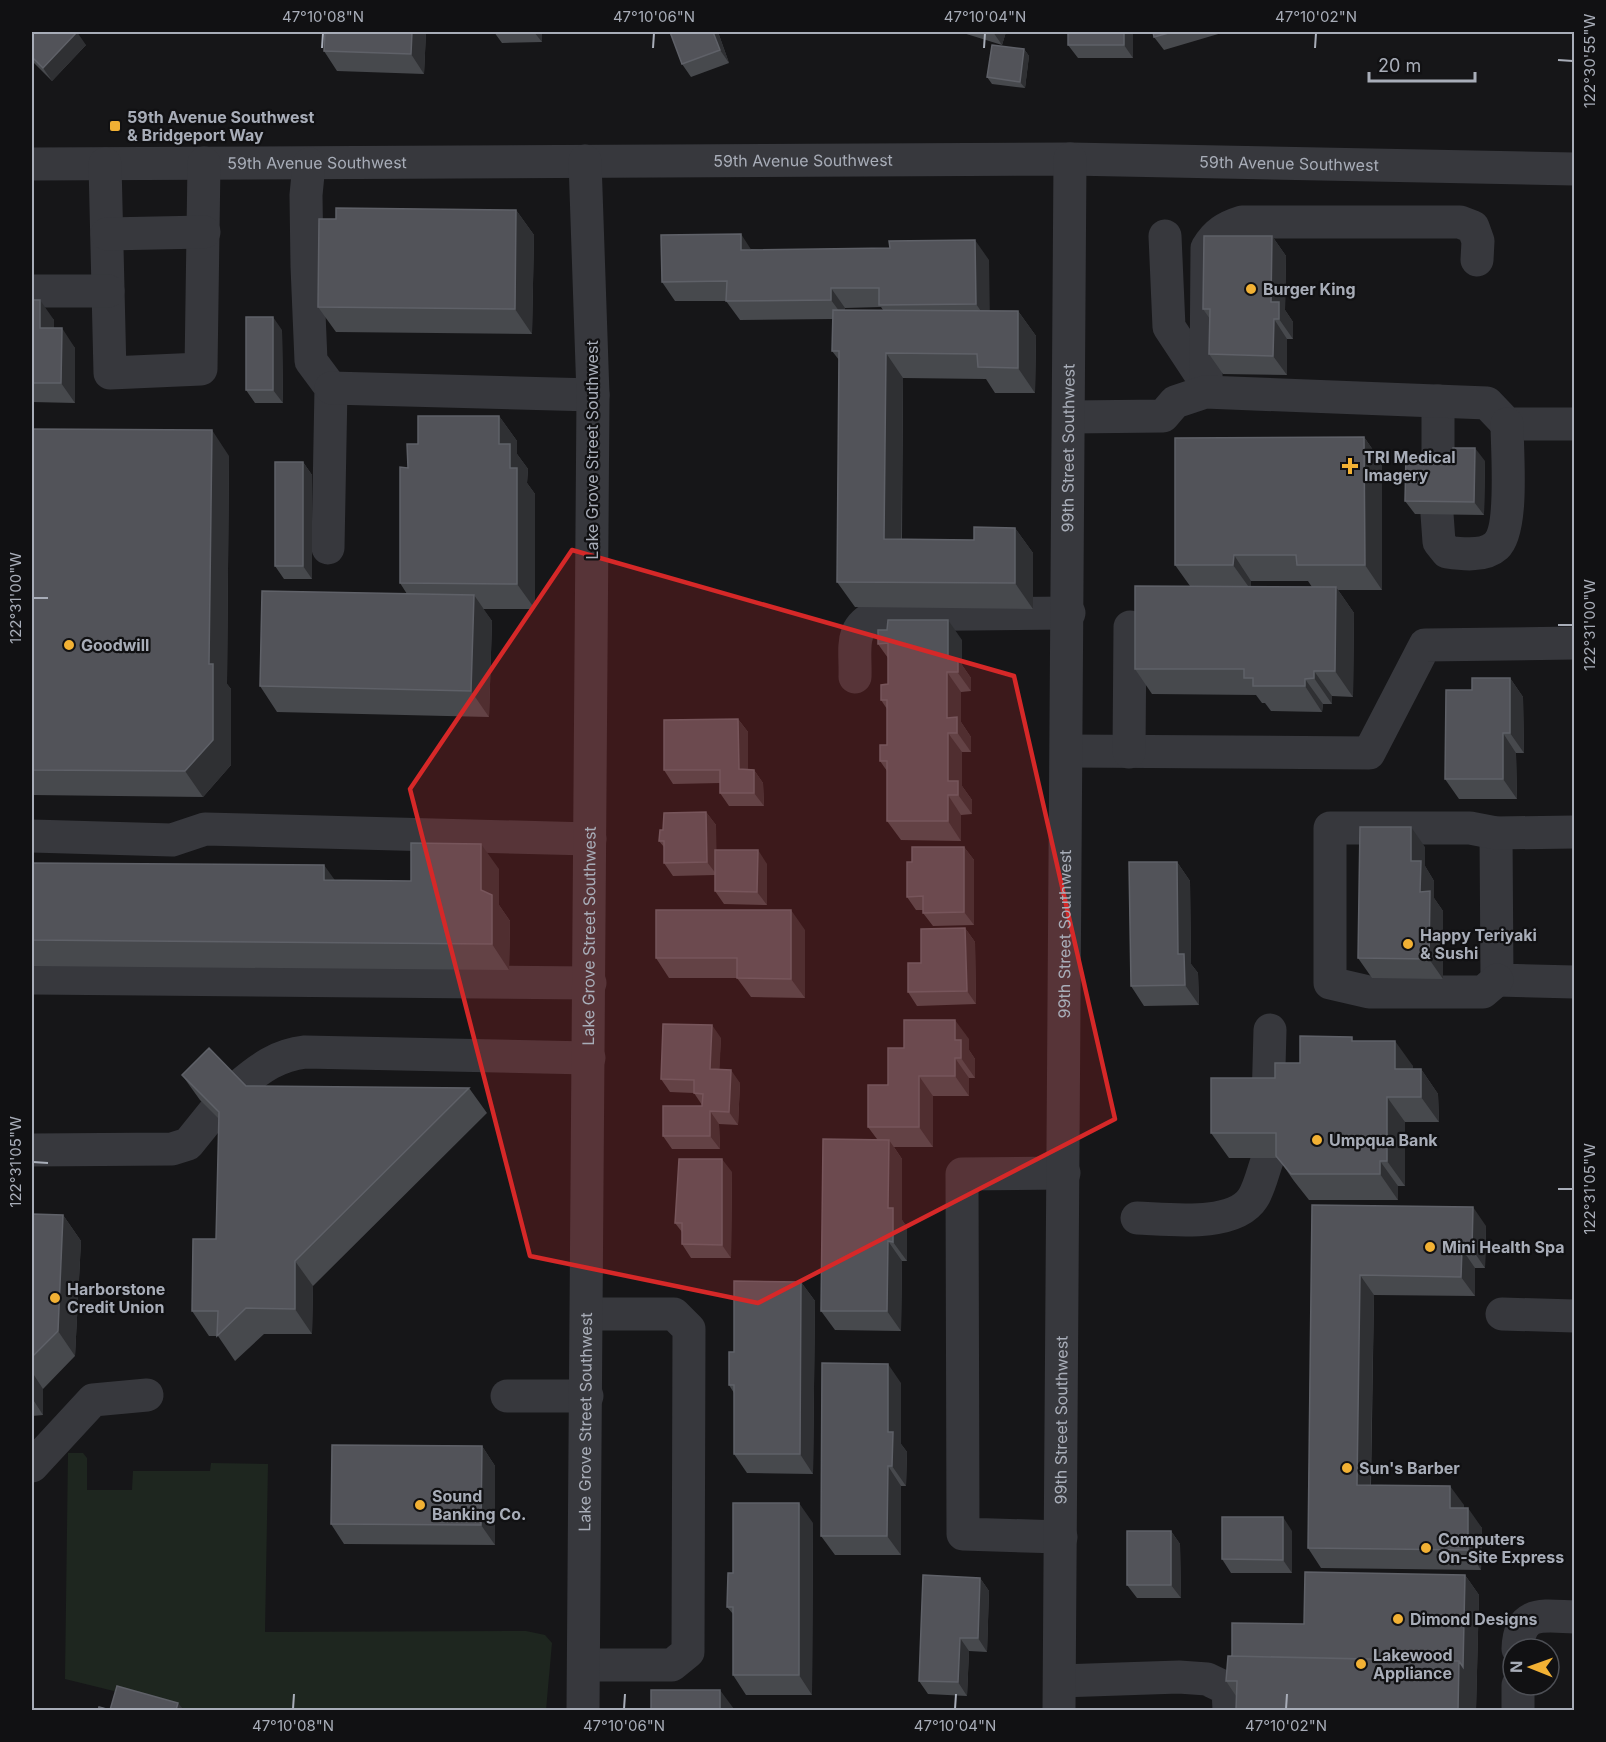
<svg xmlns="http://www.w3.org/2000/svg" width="1606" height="1742" font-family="Inter,sans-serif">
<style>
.green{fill:#1e261f}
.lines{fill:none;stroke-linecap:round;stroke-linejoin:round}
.minor{stroke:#37383d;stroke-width:33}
.wall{fill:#47494d;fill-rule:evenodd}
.shaded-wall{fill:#2f3033}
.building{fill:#525359;stroke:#5f6168;stroke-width:1.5}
.marked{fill:#d62828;fill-opacity:0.2;stroke:#d62828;stroke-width:4.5;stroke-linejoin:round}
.ticks{fill:none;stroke:#a8adb8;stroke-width:2}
.poi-dot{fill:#f2b134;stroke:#111113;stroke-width:2}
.labels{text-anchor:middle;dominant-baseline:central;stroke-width:4.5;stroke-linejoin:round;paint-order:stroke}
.poi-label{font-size:16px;font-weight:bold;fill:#a8adb8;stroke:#111113;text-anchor:start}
.street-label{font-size:16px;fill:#a8adb8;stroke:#111113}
.neatline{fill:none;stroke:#a8adb8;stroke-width:2}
.ticks-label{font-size:15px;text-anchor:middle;fill:#a8adb8}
</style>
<rect width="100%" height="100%" fill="#161618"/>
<path class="green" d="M68 1453H83L87 1458V1490H132L133 1471H210L211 1463 268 1464 265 1632 526 1631 545 1635 552 1643 546 1710H191L65 1679Z"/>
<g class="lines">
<g class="minor">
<path id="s1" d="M32 164 1070 159 1574 169"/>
<path d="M105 164 110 373 201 369 204 163"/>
<path d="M309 164 306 195 307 266 311 361 331 388 328 548"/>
<path d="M107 234 204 232"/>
<path d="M1165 236 1169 327 1206 383V387"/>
<path d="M32 291H108"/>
<path d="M1206 383 1207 248C1216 233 1226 227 1242 222H1460L1473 227 1478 241 1477 260"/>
<path d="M331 388 593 395"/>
<path d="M1438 401V468"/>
<path d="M1071 417 1163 416 1175 402 1205 392 1487 403 1507 424H1574"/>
<path d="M1437 514 1439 542 1447 552C1461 554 1484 557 1496 546 1514 530 1507 450 1507 424"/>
<path d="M855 677C856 648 848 627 878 615L1069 613"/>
<path d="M1068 751 1369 753 1425 645 1574 643"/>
<path d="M1129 752 1130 627"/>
<path d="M1496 833 1497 980 1574 982"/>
<path d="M32 836 172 840 205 829 590 839"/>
<path d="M32 978 590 983"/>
<path d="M1497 980 1483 992H1369L1330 983V828H1470L1496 833 1574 832"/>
<path d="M239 1086C260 1068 278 1055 305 1052L589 1058"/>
<path d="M1268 1103 1270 1030"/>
<path d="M32 1150 172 1149 188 1144 213 1113"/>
<path d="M1137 1218C1168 1219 1234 1228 1253 1198 1260 1187 1263 1171 1268 1158"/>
<path d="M1502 1314 1574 1316"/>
<path d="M507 1396H587"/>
<path d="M32 1466 93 1400 147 1395"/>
<path d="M1061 1537 963 1534 962 1174 1064 1173"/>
<path d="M1518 1649C1519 1609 1544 1616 1574 1617"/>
<path d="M584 1665H672L688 1652 689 1329 674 1314H587"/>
<path d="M1060 1681 1179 1677 1207 1679 1228 1689 1229 1710"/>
<path id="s2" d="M583 1710 593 395 585 161"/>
<path id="s3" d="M1059 1710 1070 159"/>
<path d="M1518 1710V1685"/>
</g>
</g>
<path class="wall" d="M32 32 86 45 52 81 32 61Z
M325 32H426L424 74 337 71 324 51Z
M494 32H542V42L502 43Z
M718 32 729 63 691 77 682 64Z
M960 32H1006L1002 45Z
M1068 32H1133V58H1078L1068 45Z
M1153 32H1225L1164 50 1154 37Z
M1024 49 1029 56 1025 88 992 84 987 77Z
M516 210 534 235 532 334 336 332 318 307 336 219Z
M1272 236 1286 256 1285 310 1293 322V339H1287V375L1223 374 1209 354 1210 319 1203 309Z
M751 249 989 260V311H1018L1036 336 1035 393H995L986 379 903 378 902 539 974 540 1015 528 1033 553V609L855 607 837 582 839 360 832 351 833 319 740 320 726 301H675L662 282ZM881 307 883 310H845V308Z
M32 300 54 320V328L75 348V403L32 402Z
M282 330 283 403H255L246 390Z
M499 416 517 441V454L528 469 527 483 535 494V609H483L492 621 489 717 277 712 260 686 407 594 400 583 408 468 418 444Z
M32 429 229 456 227 684 231 689V765L203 797 32 795Z
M1364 437 1382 463V590H1338L1354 613 1353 697 1332 696V704H1323L1322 712 1271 711 1265 703H1262L1256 695 1152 694 1135 669 1190 586 1175 565ZM1251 581H1308L1312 587H1251Z
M1485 461 1484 515 1415 514 1405 501Z
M303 462 312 475V579H284L275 566Z
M962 640V665L971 678V691L961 692V722L971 737V752H962V786L972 800V814L961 815V841L901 840 887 821V771L880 761 887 745V709L881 700 888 684V658L878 644Z
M1510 678 1523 697 1524 753H1516L1517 799H1459L1445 779 1472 690Z
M738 719 748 732V769L754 770 763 783 764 806H729L720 793V783L673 784 664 770Z
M706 812 716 825V850L767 864V905L724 904 715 891V875L673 876 664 863V847L659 841 663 830Z
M964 847 974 860V925L933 926 923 913V910H916L907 897 912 862Z
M1425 847V866L1434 881V898L1443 911V979L1372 978 1358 958Z
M1177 862 1190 881 1191 964 1198 973 1199 1005 1144 1006 1131 986Z
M32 863 335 880 411 881 499 869V905L510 921 509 970 32 966Z
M965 928 975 942 976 1004 917 1006 908 992Z
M805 930V998L751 997 737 978H669L656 958Z
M721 1038 719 1069 740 1083 738 1125 719 1124 720 1149H672L663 1136 702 1106V1105L694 1093 670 1092 661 1079Z
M969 1039V1050L975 1059V1078H969V1096H933V1147H894L902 1159V1220L907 1227V1261H902L901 1331 835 1330 821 1311 877 1139 868 1127 904 1048Z
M1354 1041 1413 1066V1069H1421L1438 1094 1439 1122H1405V1186H1398V1200H1309L1294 1181 1278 1158H1229L1211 1133 1275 1078 1300 1063Z
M182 1075 246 1086 469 1088 487 1113 313 1286 312 1334H264L235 1361 218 1336H209L192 1311 216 1239 219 1119 200 1100Z
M732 1172 731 1258H691L682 1244V1232L675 1223Z
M1312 1205 1486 1226 1485 1268H1475V1296L1374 1295 1371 1485 1464 1505V1508L1482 1528 1481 1570 1321 1568 1308 1548Z
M32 1214 63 1215 81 1241 75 1356 43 1389V1415L32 1416Z
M801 1282 815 1301 813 1474 747 1473 734 1454V1393L729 1385 734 1352Z
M901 1383V1444L907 1452 906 1486H901V1555H835L821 1536Z
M482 1446 495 1466V1545L344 1544 331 1524Z
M813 1523 812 1695H746L733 1675V1614L727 1607 733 1573Z
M1171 1531 1180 1544 1181 1598H1137L1127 1585Z
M1292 1531V1573H1231L1222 1559Z
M1465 1575 1479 1595 1476 1710H1236V1696L1226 1681 1232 1656 1304 1624Z
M980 1578 989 1591 987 1652 969 1651 967 1696 928 1694 919 1681Z"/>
<path class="shaded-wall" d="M77 32 86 45 52 81 43 68Z
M412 32H426L424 74 411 54Z
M534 32H542V42Z
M713 32H718L729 63 720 50Z
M993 32H1006L1002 45Z
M1124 32H1133V58L1124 45Z
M1024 49 1029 56 1025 88 1020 82Z
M516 210 534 235 532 334 515 309Z
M741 234 754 254 741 250Z
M1272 236 1286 256 1285 310 1293 322V339L1279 319 1271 302Z
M975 240 989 260 990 324 976 304Z
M831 288 845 308V319L831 300Z
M40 300 54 320V348L40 328Z
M1018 311 1036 336 1035 393 1018 368Z
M273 317 282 330 283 403 273 390Z
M1274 319 1287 339V375L1273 356Z
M62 328 75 348V403L61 383Z
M886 353 903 378 901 564 884 539Z
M499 416 517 441V454L528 469 527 483 535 494V609L517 584 510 468 499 444Z
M212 430 229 456 227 684 231 689V765L203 797 185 771 209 664Z
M1364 437 1382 463V590L1365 565Z
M1475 448 1485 461 1484 515 1474 502Z
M303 462 312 475V579L303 566Z
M1015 528 1033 553V609L1015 583Z
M1234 555 1251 581V590L1233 565Z
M1336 587 1354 613 1353 697 1335 671Z
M474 595 492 621 489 717 471 691Z
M948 620 962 640V665L971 678V691L948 659Z
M1314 671 1332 696V704L1314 678Z
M947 672 961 692V722L971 737V752L947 718Z
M1510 678 1523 697 1524 753 1510 733Z
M1305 679 1323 704 1322 712 1305 686Z
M738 719 748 732V782L739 769Z
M948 733 962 752V786L972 800V814L948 781Z
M1503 733 1516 753 1517 799 1503 779Z
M754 770 763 783 764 806 754 793Z
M948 795 961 815V841L948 821Z
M706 812 716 825 717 875 707 862Z
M1411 827 1425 847V866L1434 881V898L1443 911V979L1429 959 1420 892 1411 861Z
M481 844 499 869V905L510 921 509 970 492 944 481 890Z
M964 847 974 860V925L964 912Z
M758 850 767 864V905L757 892Z
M1177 862 1190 881 1191 964 1198 973 1199 1005 1185 985 1178 954Z
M324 865 342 890 324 880Z
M791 910 805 930V998L791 979Z
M965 928 975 942 976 1004 967 991Z
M955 1020 969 1039V1050L975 1059V1078L961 1058 955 1040Z
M712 1025 721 1038 719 1082 710 1069Z
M1395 1041 1413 1066V1094L1395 1069Z
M955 1058 969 1078V1096L955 1076Z
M1421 1069 1438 1094 1439 1122 1421 1097Z
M731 1070 740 1083 738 1125 729 1112Z
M919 1076 933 1096V1147L919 1127Z
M1387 1097 1405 1122V1186L1387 1161Z
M710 1111 719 1124 720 1149 710 1136Z
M889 1140 902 1159V1220L907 1227V1261L893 1242 888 1208Z
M722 1159 732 1172 731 1258 722 1245Z
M1380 1161 1398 1186V1200L1380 1174Z
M1473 1207 1486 1226 1485 1268 1472 1249Z
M63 1215 81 1241 75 1356 58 1331Z
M888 1241 902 1261 901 1331 887 1311Z
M1462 1249 1475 1268V1296L1461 1277Z
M295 1261 313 1286 312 1334 295 1309Z
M1360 1275 1374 1295 1370 1504 1357 1485Z
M801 1282 815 1301 813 1474 800 1454Z
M888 1364 901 1383V1444L907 1452 906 1486 892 1466 888 1432Z
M32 1372 43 1389V1415L32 1398Z
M482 1446 495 1466V1545L481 1525Z
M888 1466 901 1486V1555L887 1536Z
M1450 1486 1464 1505V1528L1450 1508Z
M799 1503 813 1523 812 1695 799 1675Z
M1468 1508 1482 1528 1481 1570 1468 1550Z
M1283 1517 1292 1531V1573L1283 1560Z
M1171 1531 1180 1544 1181 1598 1171 1585Z
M1465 1575 1479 1595 1476 1710H1458L1459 1661Z
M980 1578 989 1591 987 1652 978 1638Z
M960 1638 969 1651 967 1696 958 1682Z
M720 1690 734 1709V1710H720Z
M178 1703 184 1710H176Z"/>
<path class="building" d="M32 32H77L43 68 32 57Z
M325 32H412L411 54 324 51Z
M670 32H713L720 50 682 64Z
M1068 32H1124V45H1068Z
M1153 32H1172L1154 37Z
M992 45 1024 49 1020 82 987 77Z
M336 208 516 210 515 309 318 307 319 219H336Z
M741 234V250L890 248 889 241 975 240 976 304 879 305V288H831V300L726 301 727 281 662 282 661 235Z
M1204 236H1272L1271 302H1279V319H1274L1273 356 1209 354 1210 309H1203Z
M32 300H40V328H62L61 383H32Z
M833 310 1018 311V368L978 367 977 354 886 353 884 539 974 540V527L1015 528V583L837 582 839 351H832Z
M246 317H273V390H246Z
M418 416H499V444H510V468H517V584L400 583V467L408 468 407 444H418Z
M32 429 212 430 209 664H213V740L185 771 32 770Z
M1364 437 1365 565H1297L1296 555H1234L1233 565H1175V438Z
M1453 448H1475L1474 502 1405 501 1406 454 1453 455Z
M275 462H303V566H275Z
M1135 586 1336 587 1335 671H1314V678L1305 679V686H1253V678H1244V669H1135Z
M262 591 474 595 471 691 260 686Z
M888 620H948V659H958V672H947V718L957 717V733H948V781H958V795H948V821H887V761H880V745H887V700H881V685L888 684V643L878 644V630H887Z
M1472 678H1510V733H1503V779H1445L1446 690H1472Z
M738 719 739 769 754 770V793H720V770H664V720Z
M706 812 707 862 664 863V841H659L660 830H663L664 813Z
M1360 827H1411V861H1421L1420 892 1430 891 1429 959 1358 958Z
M411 843 481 844V890L492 895V944L32 940V863L324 865V880L411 881Z
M912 847H964V912L923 913V896L907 897V862H912Z
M715 850H758L757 892 715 891Z
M1129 862H1177L1178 954H1184L1185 985 1131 986Z
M656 910H791V979L737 978V958H656Z
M965 928 967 991 908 992V963H921V929Z
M904 1020H955V1040H961V1058H955V1076H919V1127H868V1085H888V1048H904Z
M663 1024 712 1025 710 1069 731 1070 729 1112 710 1111V1136H663V1106H702L703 1094 694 1093V1080L661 1079Z
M1300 1036 1352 1037V1041H1395V1069H1421V1097H1387V1161H1380V1174H1291L1276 1156V1133H1211V1078H1275V1063H1300Z
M209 1048 246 1086 469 1088 295 1261V1309L246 1308 217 1336 218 1311H192L193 1239H216L219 1112 182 1075Z
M823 1139 889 1140 888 1208H893V1242L888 1241 887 1311H821Z
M679 1159H722V1245L682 1244V1223H675Z
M1312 1205 1473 1207 1472 1249H1462L1461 1277 1360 1275 1357 1485 1450 1486V1508H1468V1550L1308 1548Z
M32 1214 63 1215 58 1331 32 1357Z
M734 1281 801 1282 800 1454H734V1385H729V1352H734Z
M822 1363 888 1364V1432H893L892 1466H888L887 1536H821Z
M332 1445 482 1446 481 1525 331 1524Z
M733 1503H799V1675H733V1607H727L728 1573H733Z
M1222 1517H1283V1560L1222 1559Z
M1127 1531H1171V1585H1127Z
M1305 1572 1465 1575 1463 1667 1459 1661 1232 1656V1623L1304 1624Z
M923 1575 980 1578 978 1638H960L958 1682 919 1681Z
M1228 1656 1459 1661 1458 1710H1236L1237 1681H1226Z
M117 1686 178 1703 176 1710H98L99 1707 110 1710Z
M651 1690H720V1710H651Z"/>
<path class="marked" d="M572 550 1014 676 1115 1119 758 1303 530 1256 410 789Z"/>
<path class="ticks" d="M322 48 323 33M653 48 654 33M984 48 985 33M1315 48 1316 33M1558 60 1573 61M33 598H48M1558 625H1573M33 1162 48 1163M1558 1189H1573M293 1709 294 1694M624 1709 625 1694M955 1709 956 1694M1286 1709 1287 1694"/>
<g class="poi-dot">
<rect x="109" y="120" width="12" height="12" rx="3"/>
<circle cx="1251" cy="289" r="6"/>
<path d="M1347 457h6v6h6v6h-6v6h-6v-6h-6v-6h6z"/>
<circle cx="69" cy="645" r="6"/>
<circle cx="1408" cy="944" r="6"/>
<circle cx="1317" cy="1140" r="6"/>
<circle cx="1430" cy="1247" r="6"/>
<circle cx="55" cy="1298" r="6"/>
<circle cx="1347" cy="1468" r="6"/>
<circle cx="420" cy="1505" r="6"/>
<circle cx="1426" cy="1548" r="6"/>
<circle cx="1398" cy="1619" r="6"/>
<circle cx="1361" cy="1664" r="6"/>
</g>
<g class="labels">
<g class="poi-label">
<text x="127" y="117">59th Avenue Southwest<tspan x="127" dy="18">&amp; Bridgeport Way</tspan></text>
<text x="1263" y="289">Burger King</text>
<text x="1364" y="457">TRI Medical<tspan x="1364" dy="18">Imagery</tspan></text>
<text x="81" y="645">Goodwill</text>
<text x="1420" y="935">Happy Teriyaki<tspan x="1420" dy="18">&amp; Sushi</tspan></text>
<text x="1329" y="1140">Umpqua Bank</text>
<text x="1442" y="1247">Mini Health Spa</text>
<text x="67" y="1289">Harborstone<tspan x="67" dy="18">Credit Union</tspan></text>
<text x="1359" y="1468">Sun's Barber</text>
<text x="432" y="1496">Sound<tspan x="432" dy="18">Banking Co.</tspan></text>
<text x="1438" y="1539">Computers<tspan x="1438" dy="18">On-Site Express</tspan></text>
<text x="1410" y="1619">Dimond Designs</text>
<text x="1373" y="1655">Lakewood<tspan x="1373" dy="18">Appliance</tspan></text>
</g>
<g class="street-label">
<text stroke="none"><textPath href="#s1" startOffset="771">59th Avenue Southwest</textPath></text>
<text stroke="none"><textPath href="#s1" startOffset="285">59th Avenue Southwest</textPath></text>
<text stroke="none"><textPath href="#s1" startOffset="1257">59th Avenue Southwest</textPath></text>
<text stroke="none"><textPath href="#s3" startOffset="1262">99th Street Southwest</textPath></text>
<text transform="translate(592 450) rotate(-90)">Lake Grove Street Southwest</text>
<text stroke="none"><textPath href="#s3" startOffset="776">99th Street Southwest</textPath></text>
<text stroke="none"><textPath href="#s2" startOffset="774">Lake Grove Street Southwest</textPath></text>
<text stroke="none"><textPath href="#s3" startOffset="290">99th Street Southwest</textPath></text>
<text stroke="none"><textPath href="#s2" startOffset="288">Lake Grove Street Southwest</textPath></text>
</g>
</g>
<rect width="1606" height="1742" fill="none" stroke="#111113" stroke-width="66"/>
<g transform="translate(1531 1667) rotate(271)"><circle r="28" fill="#111113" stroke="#4d4f55" stroke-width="1.5"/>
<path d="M0-4.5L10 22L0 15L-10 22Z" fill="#f2b134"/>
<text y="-9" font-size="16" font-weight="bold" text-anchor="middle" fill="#a8adb8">N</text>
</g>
<path d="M1369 72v9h106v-9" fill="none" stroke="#a8adb8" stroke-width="3"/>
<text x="1378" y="72" font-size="18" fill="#a8adb8" stroke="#111113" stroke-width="4.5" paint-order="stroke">20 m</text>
<rect x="33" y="33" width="1540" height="1676" class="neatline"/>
<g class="ticks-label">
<text x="323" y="22">47°10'08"N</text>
<text x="654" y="22">47°10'06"N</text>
<text x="985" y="22">47°10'04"N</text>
<text x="1316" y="22">47°10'02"N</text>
<text transform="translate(1590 61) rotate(-90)" y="5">122°30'55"W</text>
<text transform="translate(16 598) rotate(-90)" y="5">122°31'00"W</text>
<text transform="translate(1590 625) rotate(-90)" y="5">122°31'00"W</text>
<text transform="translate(16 1162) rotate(-90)" y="5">122°31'05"W</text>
<text transform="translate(1590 1189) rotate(-90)" y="5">122°31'05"W</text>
<text x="293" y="1731">47°10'08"N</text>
<text x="624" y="1731">47°10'06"N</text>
<text x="955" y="1731">47°10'04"N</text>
<text x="1286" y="1731">47°10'02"N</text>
</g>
</svg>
